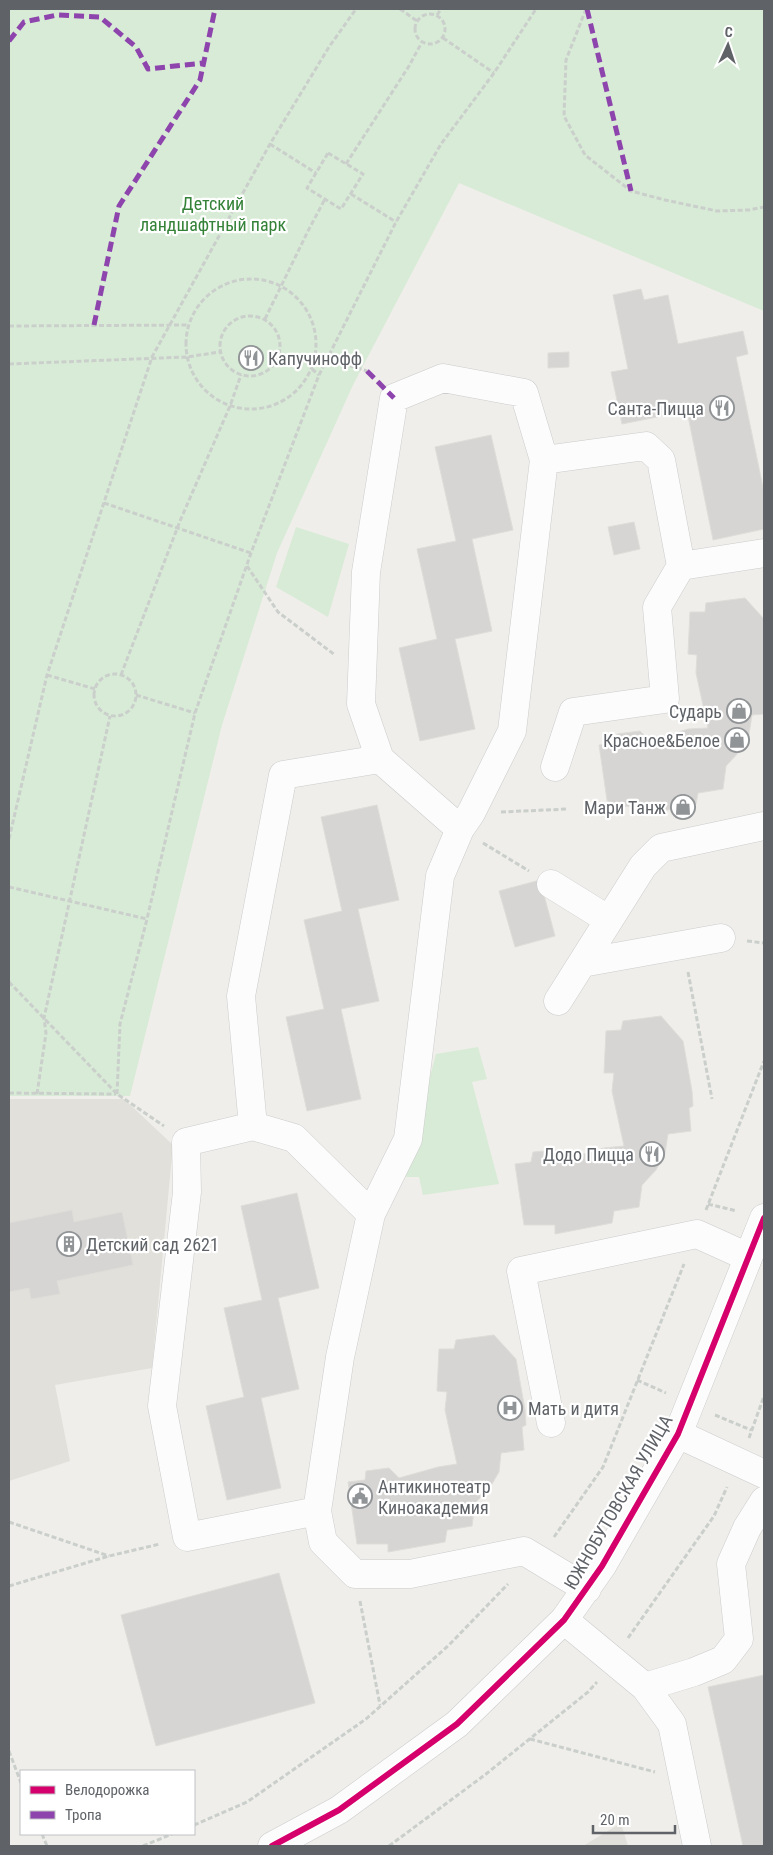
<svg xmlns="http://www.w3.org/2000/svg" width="773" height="1855" font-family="'Roboto Condensed',sans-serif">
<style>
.education{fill:#e2e0da}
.green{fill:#d8ebd6}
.building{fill:#d6d5d3;stroke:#deddd9}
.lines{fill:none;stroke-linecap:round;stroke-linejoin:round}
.minor-casing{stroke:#cbcccc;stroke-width:29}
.path{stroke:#cacfcc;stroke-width:3;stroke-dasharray:5 2.5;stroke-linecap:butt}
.minor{stroke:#fdfcfc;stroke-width:28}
.quiet{stroke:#8e44ad;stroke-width:5;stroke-dasharray:10 5;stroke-linecap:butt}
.cycleway-casing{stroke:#fff;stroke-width:9}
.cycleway{stroke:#d6006c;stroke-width:6}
.labels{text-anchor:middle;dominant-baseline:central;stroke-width:4.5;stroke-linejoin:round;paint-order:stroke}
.park-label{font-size:18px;fill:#348238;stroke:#fff}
.poi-label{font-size:18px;fill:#5f6368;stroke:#fff;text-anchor:end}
.street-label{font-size:18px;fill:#5f6368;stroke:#fff}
</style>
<rect width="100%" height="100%" fill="#efeeea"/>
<path class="education" d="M9 1099H124L173 1145 152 1368 55 1385 70 1461 9 1481Z
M621 1823 628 1846H583Z"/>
<path class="green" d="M9 9H764V311L459 183 353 385 277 553 222 725 130 1096H9Z
M296 527 349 544 328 617 276 587Z
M478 1047 487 1079 472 1082 499 1184 423 1195 419 1177H406L408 1159 436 1054Z"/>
<path class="building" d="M641 289 644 300 668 295 678 344 743 331 748 354 736 357 764 492V529L713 540 687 411 622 424 611 372 628 369 613 295Z
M569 352V367L548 368V353Z
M491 435 513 530 472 539 492 631 455 639 475 729 420 741 399 648 437 639 417 549 456 541 435 447Z
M634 522 640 549 614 555 608 527Z
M745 598 764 619V714L752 715 749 734 740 751 726 766 723 789 698 793 696 804 639 816 638 806 608 807 599 745 615 743 617 734 640 731 650 741 688 729 708 728 696 673 697 655 688 654 690 612H705L706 603Z
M377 805 399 900 358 909 379 1001 341 1009 361 1099 307 1111 286 1017 324 1009 304 920 342 911 321 817Z
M540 880 555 936 515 947 499 891Z
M661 1016 683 1041 692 1091 693 1106 689 1108 691 1131 668 1134 665 1153 656 1170 642 1185 639 1207 614 1211 612 1223 555 1234V1225H524L515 1164 531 1162 533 1152 556 1150 566 1159 604 1148 624 1146 612 1091 614 1073H604L606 1031 621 1030 623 1021Z
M297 1193 319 1288 278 1298 299 1389 261 1398 281 1488 227 1500 206 1406 244 1397 224 1308 262 1300 241 1206Z
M72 1210 74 1222 122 1212 133 1265 57 1281 60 1294 31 1299 29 1288 9 1292V1223Z
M494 1335 516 1359 525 1410 526 1425 522 1427 524 1450 501 1453 499 1472 489 1489 475 1503 472 1526 447 1530 445 1542 388 1552V1544H357L348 1482 365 1480 366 1471 389 1468 399 1478 438 1467 457 1464 445 1410 447 1392 437 1391 439 1349H454L456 1340Z
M279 1573 315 1703 156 1746 121 1615Z
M764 1675V1846H743L708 1687Z"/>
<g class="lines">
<defs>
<path id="minor" d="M380 759 460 829
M555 767 573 712 665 699 657 607 681 566
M551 884 609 920
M582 963 721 938
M558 1001 643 866 661 848 764 826
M253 1126 241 996 283 775 380 759 361 704 366 572 394 398 443 378 524 393 544 460
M551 1423 521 1271 697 1234 748 1257
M678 1434 764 1474
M317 1511 187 1537 162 1406 187 1192 186 1142 253 1126 294 1138 371 1214
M587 1589 524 1551 410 1574H355L323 1542 317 1511 340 1357 371 1214 408 1139 440 876 460 829 471 813 512 731 544 460 646 446 661 460 681 566 764 553
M564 1620 645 1687 672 1724 697 1846
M645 1687 694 1672 723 1660 739 1639 731 1564 747 1528 764 1501
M272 1846 339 1810 457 1724 564 1620 602 1566 678 1434 764 1218"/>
</defs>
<use href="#minor" class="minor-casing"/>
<path class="path" d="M400 9 417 21
M586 9 566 60 564 116 585 155 631 191 665 200 717 211 749 210 764 207
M415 29a15 15 0 1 1 30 0a15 15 0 1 1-30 0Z
M437 15 441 9
M443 38 494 73
M270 144 316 173
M328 153 363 174 341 209 307 188Z
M346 164 409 66 422 42
M351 194 396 222
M186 344a65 65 0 1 1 130 0a65 65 0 1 1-130 0Z
M220 346a30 30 0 1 1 60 0a30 30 0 1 1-60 0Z
M265 319 309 229 325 199
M9 326 189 325
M328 359 367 371
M9 364 187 357 220 352
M312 369 319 375
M104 503 251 553
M247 566 278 612 335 655
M94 695a21 21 0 1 1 42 0a21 21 0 1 1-42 0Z
M47 675 95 689
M121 675 180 521 230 406 241 375
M136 695 195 713
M501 812 568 809
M9 839 47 675 152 357 270 144 329 47 356 9
M483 843 529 871
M9 887 147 919
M747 941 764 943
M688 972 712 1099
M9 982 117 1094 164 1126
M9 1093 116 1094
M37 1094 46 1033 44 1018 110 716
M117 1094 120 1024 147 919 195 713 251 553 319 375 396 222 441 144 494 73 536 9
M708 1204 737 1211
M706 1210 764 1061
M637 1380 666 1393
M715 1415 751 1430
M749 1438 764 1396
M9 1522 109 1556
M554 1537 603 1467 684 1264
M9 1586 109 1556 160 1544
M360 1601 380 1705
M628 1638 714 1516 727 1487
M530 1739 655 1772
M9 1751 21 1783
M194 1825 247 1802 366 1719 449 1645 508 1584
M42 1834 47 1846
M143 1846 172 1834
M389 1846 486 1774 588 1692 597 1682"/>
<use href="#minor" class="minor"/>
<path class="quiet" d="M587 9 631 191
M9 41 24 22 57 15 100 17 136 47 148 69 203 63
M94 325 119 206 200 80 215 9
M367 371 394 398"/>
<defs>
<path id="cycleway" d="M272 1846 339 1810 457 1724 564 1620 602 1566 678 1434 764 1218"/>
</defs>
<use href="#cycleway" class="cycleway-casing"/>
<use href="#cycleway" class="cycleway"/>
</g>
<defs>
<symbol id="restaurant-ring" viewBox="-11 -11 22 22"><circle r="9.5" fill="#fff" stroke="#919496" stroke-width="1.5"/><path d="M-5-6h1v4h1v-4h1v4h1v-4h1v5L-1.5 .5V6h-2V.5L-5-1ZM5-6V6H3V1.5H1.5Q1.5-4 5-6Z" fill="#919496"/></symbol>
<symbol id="shop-ring" viewBox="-11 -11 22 22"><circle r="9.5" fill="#fff" stroke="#919496" stroke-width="1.5"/><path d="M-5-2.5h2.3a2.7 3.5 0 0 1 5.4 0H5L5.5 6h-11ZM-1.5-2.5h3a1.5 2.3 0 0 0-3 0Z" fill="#919496"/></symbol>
<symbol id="building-ring" viewBox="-11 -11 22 22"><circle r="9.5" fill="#fff" stroke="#919496" stroke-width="1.5"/><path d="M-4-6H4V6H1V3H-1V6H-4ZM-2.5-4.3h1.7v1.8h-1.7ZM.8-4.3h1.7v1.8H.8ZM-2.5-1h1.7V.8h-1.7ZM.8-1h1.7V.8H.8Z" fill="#919496"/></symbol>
<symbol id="hospital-ring" viewBox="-11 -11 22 22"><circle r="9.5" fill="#fff" stroke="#919496" stroke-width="1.5"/><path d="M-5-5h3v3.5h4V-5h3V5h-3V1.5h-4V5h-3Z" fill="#919496"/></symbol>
<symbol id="civic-ring" viewBox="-11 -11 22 22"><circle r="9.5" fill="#fff" stroke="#919496" stroke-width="1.5"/><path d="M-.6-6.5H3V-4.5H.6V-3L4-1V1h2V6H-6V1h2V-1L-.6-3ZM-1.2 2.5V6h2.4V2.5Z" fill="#919496"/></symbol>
</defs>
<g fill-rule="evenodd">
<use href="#restaurant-ring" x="237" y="344" width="28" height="28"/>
<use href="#restaurant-ring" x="708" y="394" width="28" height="28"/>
<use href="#shop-ring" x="725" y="697" width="28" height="28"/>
<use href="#shop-ring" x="723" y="726" width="28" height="28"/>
<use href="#shop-ring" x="669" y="793" width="28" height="28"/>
<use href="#restaurant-ring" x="638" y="1140" width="28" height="28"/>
<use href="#building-ring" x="55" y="1230" width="28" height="28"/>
<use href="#hospital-ring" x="496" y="1394" width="28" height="28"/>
<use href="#civic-ring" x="346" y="1482" width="28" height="28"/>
</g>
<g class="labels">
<g class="park-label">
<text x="213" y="203">Детский<tspan x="213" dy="21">ландшафтный парк</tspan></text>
</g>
<g class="poi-label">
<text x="268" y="358" text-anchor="start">Капучинофф</text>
<text x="704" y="408">Санта-Пицца</text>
<text x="722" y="711">Сударь</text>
<text x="720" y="740">Красное&amp;Белое</text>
<text x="666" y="807">Мари Танж</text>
<text x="634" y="1154">Додо Пицца</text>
<text x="86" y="1244" text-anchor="start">Детский сад 2621</text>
<text x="528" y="1408" text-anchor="start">Мать и дитя</text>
<text x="378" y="1486" text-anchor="start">Антикинотеатр<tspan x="378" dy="21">Киноакадемия</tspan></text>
</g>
<g class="street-label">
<text transform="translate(618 1502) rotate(-60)">ЮЖНОБУТОВСКАЯ УЛИЦА</text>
</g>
</g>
<rect width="773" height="1855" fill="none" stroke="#5f6368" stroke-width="20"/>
<rect x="20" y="1770" width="175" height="65" fill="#ffffff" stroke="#bfc1c3"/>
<rect x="30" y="1786" width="25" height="8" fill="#d6006c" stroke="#bfc1c3"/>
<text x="65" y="1795" font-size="15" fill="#5f6368">Велодорожка</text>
<rect x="30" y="1811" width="25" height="8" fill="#8e44ad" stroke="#bfc1c3"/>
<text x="65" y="1820" font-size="15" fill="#5f6368">Тропа</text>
<g transform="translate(728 45) rotate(3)" stroke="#ffffff" stroke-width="4" paint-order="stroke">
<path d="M0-4L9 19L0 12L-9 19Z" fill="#5f6368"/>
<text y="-8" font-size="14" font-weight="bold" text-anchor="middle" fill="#5f6368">С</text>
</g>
<path d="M593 1825v8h82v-8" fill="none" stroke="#5f6368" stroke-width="2.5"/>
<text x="600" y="1825" font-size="15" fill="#5f6368" stroke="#ffffff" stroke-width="4" paint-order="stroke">20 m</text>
</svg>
